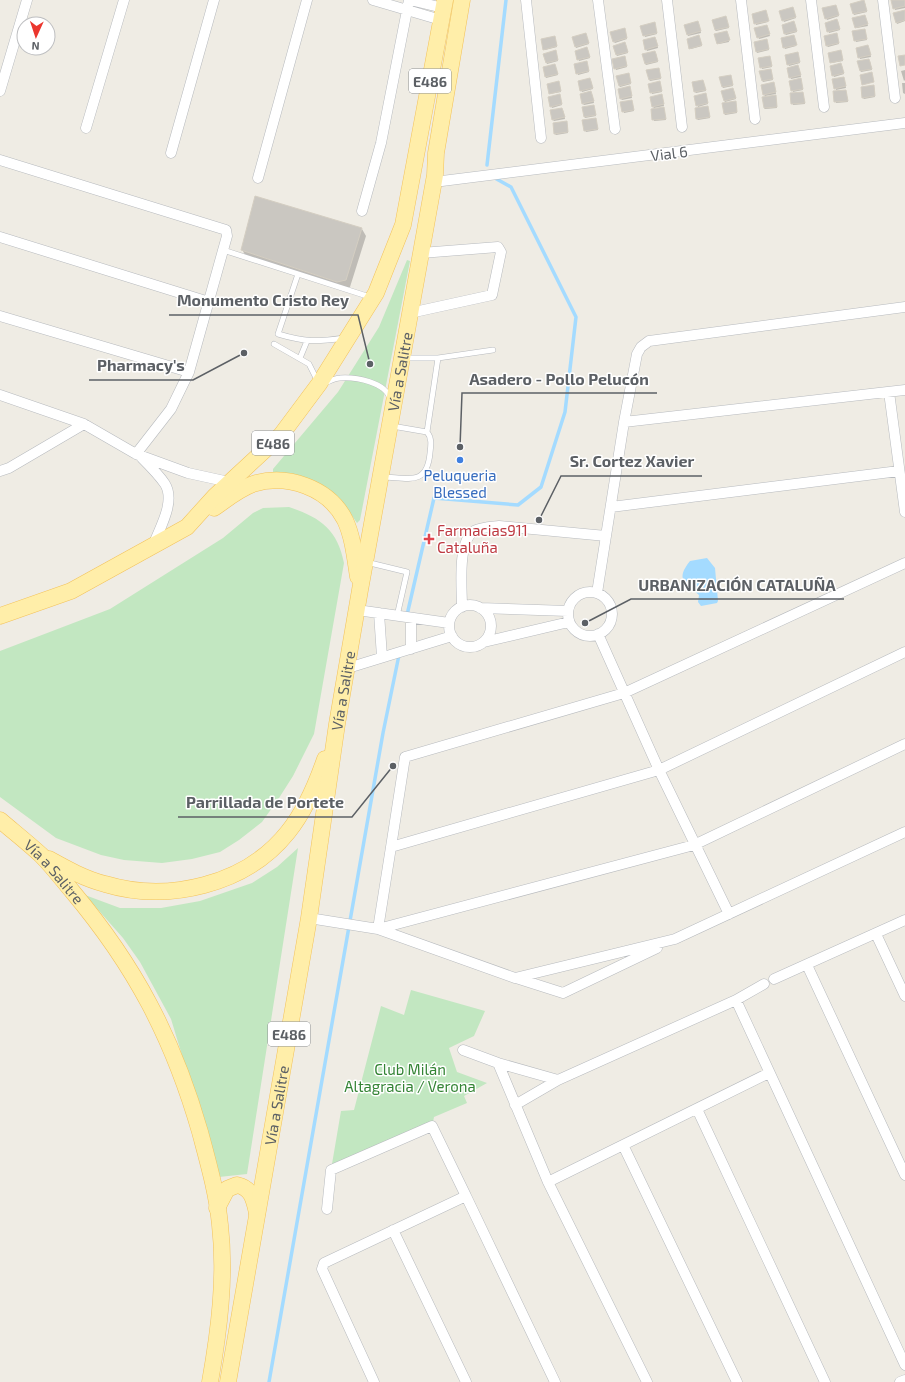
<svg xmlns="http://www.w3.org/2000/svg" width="905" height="1382" font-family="'Exo 2',sans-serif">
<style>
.green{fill:#c2e7c1}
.water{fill:#a4dbff}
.shadow{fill:#0003}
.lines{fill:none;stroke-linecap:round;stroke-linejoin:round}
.stream{stroke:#a4dbff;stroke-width:3.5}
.building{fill:#cac7c1;stroke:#d4cec2}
.lane-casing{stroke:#b7babe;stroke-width:6}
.street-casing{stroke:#b7babe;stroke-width:11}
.primary-casing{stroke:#f3c25a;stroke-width:17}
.lane{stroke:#fff;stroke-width:5}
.street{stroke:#fff;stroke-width:10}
.primary{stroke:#ffeea9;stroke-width:16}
.shop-dot{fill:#3f7fe0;stroke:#fff;stroke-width:1.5}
.health-dot{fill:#e0444e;stroke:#fff;stroke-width:1.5}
.labels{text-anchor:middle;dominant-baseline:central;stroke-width:3;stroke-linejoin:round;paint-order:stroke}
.shield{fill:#fff;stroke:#8d9093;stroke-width:1}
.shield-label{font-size:14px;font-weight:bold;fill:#5c6065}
.street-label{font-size:15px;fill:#5c6065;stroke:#fff}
.shop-label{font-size:15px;fill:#366cbe;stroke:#fff}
.health-label{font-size:15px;fill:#be3a42;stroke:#fff;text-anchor:start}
.park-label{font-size:15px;fill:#348435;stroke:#fff}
.leader{fill:none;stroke:#5c6065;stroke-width:1.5}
.callout-dot{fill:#5c6065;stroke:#fff;stroke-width:1.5}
.callout-label{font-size:16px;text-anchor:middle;font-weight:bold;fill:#5c6065;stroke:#fff;stroke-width:3;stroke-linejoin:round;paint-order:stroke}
</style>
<rect width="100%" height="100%" fill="#efece4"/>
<path class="green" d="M407 260 410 261 360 520 357 523 340 499 318 483 273 474V469L338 392 379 327Z
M289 507C321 518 337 529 344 563L314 734 293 776 279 798 262 822 239 840 220 852 192 859 162 863 124 860 101 855 56 838 0 797V651L110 609 223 538 253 513 263 508Z
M298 848 247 1174 219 1177 171 1019 140 962 123 938 85 895 120 908H161L200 901 252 883 277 867Z
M411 990 485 1011 474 1036 449 1048 457 1072 487 1083 464 1096 467 1103 434 1117 433 1122 332 1164 341 1111 354 1110 381 1006 404 1015Z"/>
<path class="water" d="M707 558 715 568 718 601 717 603 701 606 698 602 699 595C685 582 675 580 690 561Z"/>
<path class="shadow" d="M892 0H905V8L895 10Z
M865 3 867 12 854 15V14Z
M836 6 839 16 827 20 826 18Z
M793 8 796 18 784 22 783 20Z
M905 11V21L897 24V22Z
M766 13 768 22 756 25 753 15Z
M865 17 868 26 857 28 856 27Z
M726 19 729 28 716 31 715 30Z
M838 21 840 30 829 33 826 23Z
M699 24 701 33 688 36V35Z
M795 24 797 32 786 35 785 34Z
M655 25 657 34 645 37 642 27Z
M767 27 770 36 759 39 758 37Z
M625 30 627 39 615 43 614 42Z
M865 31 867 40 856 42 853 32Z
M727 33 729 42 719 44 718 43Z
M586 35 589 44 576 48V46Z
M837 36 839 44 828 47 827 46Z
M555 38 557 47 545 50 544 49Z
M700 38 702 46 691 49 690 48Z
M794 38 796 46 785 49 784 47Z
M656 39 658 48 647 51 646 49Z
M767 41 769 50 757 53V51Z
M626 45 628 53 617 56 614 46Z
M869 48 871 57 860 59 857 49Z
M588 50 590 58 579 61 576 51Z
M556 52 558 61 547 64V62Z
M841 52 843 61 832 63 831 62Z
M656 53 658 62 646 65 645 63Z
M798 54 800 63 789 66 788 64Z
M625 58 627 67 616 70 613 60Z
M770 58 772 67 762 69 759 59Z
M870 61 872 70 861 72 859 62Z
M587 64 589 72 578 75 575 65Z
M555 65 558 75 546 78V77Z
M842 66 844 74 834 77 833 75Z
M799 68 801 77 791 79 790 77Z
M659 70 661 79 650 81 648 71Z
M905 70V80L904 81 901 71Z
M771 71 773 80 763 82 760 72Z
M629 76 631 84 620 87 619 85Z
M731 77 733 86 723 88 721 78Z
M844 79 846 88 836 90 833 80Z
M591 81 593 89 582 92 581 90Z
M703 81 706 91 696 93 695 92Z
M801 81 803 90 793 92 790 82Z
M559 83 561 92 550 94V93Z
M660 83 662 92 652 94 649 84Z
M902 83H905V94L903 93Z
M774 85 776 94 765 96 764 95Z
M874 86 875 97 864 99 863 98Z
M630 89 632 98 622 100 621 99Z
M734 91 736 99 725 102 724 100Z
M846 91 848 102 836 103 834 92Z
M803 93 805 104 793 105 791 94Z
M592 94 594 103 584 105 583 104Z
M706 95 708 104 698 107 697 105Z
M560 97 562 105 552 108 551 106Z
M662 97 664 106 654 108 653 107Z
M776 98 777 108 765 109 764 108Z
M632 102 634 111 624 113 621 103Z
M736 104 737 113 725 115V114Z
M594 107 596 116 585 118 583 108Z
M708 107 710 118 698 120 697 119Z
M664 109 666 120 654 121 652 110Z
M563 110 565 119 554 121 553 120Z
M596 120 598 130 586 132 585 130Z
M567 124 568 133 556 135 555 134Z
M362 229 366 236 350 287 341 289 246 257 242 249Z"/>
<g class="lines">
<path class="stream" d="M487 165 506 0
M407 615 434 498 518 505 541 487 565 412 576 317 511 187 493 177
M269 1382 383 733 399 655"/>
</g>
<path class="building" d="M864 0 867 11 853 14 850 4Z
M891 0H905V6L893 9Z
M836 5 839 15 825 19 822 8Z
M793 7 796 17 782 21 779 11Z
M766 10 769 21 754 24 752 14Z
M905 10V20L896 23 893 13Z
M865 15 868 24 855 28 852 18Z
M726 16 729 27 715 30 712 20Z
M837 19 840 29 827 32 825 23Z
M698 21 701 31 687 35 684 25Z
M794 21 797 31 784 34 782 25Z
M655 22 657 33 643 36 640 26Z
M767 25 770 34 757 38 754 28Z
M625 28 627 38 613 42 610 32Z
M865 29 867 39 854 41 852 31Z
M727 31 730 40 717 44 714 34Z
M586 33 589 43 575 47 572 37Z
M837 33 839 43 826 46 824 36Z
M699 35 702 45 689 49 687 39Z
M794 35 797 45 783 48 781 38Z
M555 36 557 46 543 50 541 39Z
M655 37 658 46 645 50 643 40Z
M767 39 769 49 756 52 754 42Z
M625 42 628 52 616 55 613 46Z
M868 45 871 55 858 58 856 48Z
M587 47 590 57 577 60 575 51Z
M556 50 558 60 546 63 543 54Z
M841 50 843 60 830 63 828 53Z
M655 51 658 61 645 64 642 54Z
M798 52 800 62 787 65 785 55Z
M905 55V65L900 66 898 56Z
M625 56 627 66 614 69 612 59Z
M770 56 772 66 760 68 758 58Z
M869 59 872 69 860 71 857 61Z
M587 61 589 71 576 74 574 64Z
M841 63 844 73 832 76 830 66Z
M555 64 558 74 545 77 543 67Z
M798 65 801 75 789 78 787 68Z
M659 68 661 78 649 80 646 70Z
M771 69 773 79 762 81 759 71Z
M872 72 874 82 862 85 860 75Z
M629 73 631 83 619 86 616 76Z
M731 75 733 85 722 87 719 77Z
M844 77 846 86 834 89 832 79Z
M590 78 593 88 580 91 578 81Z
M801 78 803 89 791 91 789 81Z
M703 80 706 90 694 92 692 82Z
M559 81 561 91 549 94 547 84Z
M660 81 662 91 650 93 648 84Z
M774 82 776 92 763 95 761 85Z
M874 85 875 96 862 98 861 87Z
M630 86 632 96 620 99 618 89Z
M733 88 736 98 724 101 721 91Z
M846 90 848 101 834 102 833 91Z
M591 91 594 101 582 104 580 94Z
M803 92 805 103 791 104 790 93Z
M706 93 708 103 696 106 694 96Z
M560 94 562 104 550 107 548 97Z
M662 94 664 104 652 107 650 97Z
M776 95 777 107 764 108 762 97Z
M632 100 634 110 622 112 620 102Z
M736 101 737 112 724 114 722 103Z
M594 105 596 115 584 117 582 107Z
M708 106 710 117 696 119 695 108Z
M664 107 666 119 652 120 651 109Z
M562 108 565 117 552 120 550 110Z
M596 118 598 129 584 131 582 120Z
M567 121 568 132 554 134 553 123Z
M255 196 362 228 346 280 337 282 241 250Z"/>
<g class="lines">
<defs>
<path id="lane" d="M223 250 370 297
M298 274 278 334C305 342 316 342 344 338
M274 344 309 364 318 382
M300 358 307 341
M405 358H438L427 432
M438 358 493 350
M325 383C330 381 335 378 340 378 356 377 386 382 390 399
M383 477C409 478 427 486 430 453 431 445 432 438 427 432L392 426
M366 562 407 572 397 616"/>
<path id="street" d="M373 0 441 20
M410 0 443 8
M526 0 541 138
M598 0 615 129
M667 0 682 127
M741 0 755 119
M811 0 824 107
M883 0 895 98
M0 91 27 0
M86 128 124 0
M171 153 214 0
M0 160 226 230 227 236 189 372 171 409 136 454 188 473 229 482
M258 178 307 0
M434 182 905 123
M362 211 381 143 409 0
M0 237 209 302
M410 313 492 295 501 252 498 247 421 253
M0 316 189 372
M889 392 905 512
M0 395 84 424 136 454
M624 422 905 390
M142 458C150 466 159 475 165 484 176 502 159 529 153 546
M0 471 9 468 84 424
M611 507 899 471
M568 614a22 22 0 1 1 44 0a22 22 0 1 1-44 0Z
M597 593 624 422 637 354 641 347 649 341 905 307
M449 626a21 21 0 1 1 42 0a21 21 0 1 1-42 0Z
M462 607C462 588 457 542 474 531 482 527 490 527 499 526L606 536
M480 608 568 611
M357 610 449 623
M379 613 382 657
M411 618V649
M598 634 659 770 729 914
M484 642 569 622
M348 668 452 636
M391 847 405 757 624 693 905 563
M309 918 378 929 515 978 675 939 905 832
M378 929 391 847 659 770 905 652
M378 929 694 845 905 744
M876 934 905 996
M807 965 905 1175
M516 978 563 993 657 948
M774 979 905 920
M736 1000 905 1365
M463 1050 498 1063 548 1182 647 1382
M498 1063 558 1080 515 1105
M558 1080 736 1000 764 984
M697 1109 825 1382
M623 1145 737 1382
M548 1182 769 1073
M466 1196 555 1382
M327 1209 331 1170 432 1126 466 1196 324 1263 322 1269 374 1382
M393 1230 466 1382
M900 1382 905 1380"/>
<g id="primary">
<path d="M214 508C227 499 239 489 253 484 287 473 329 488 345 520 353 537 355 558 358 577"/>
<path d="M0 616 71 591 187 527 215 496 281 435 319 384 376 293 403 225 445 0"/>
<path id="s1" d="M0 820C14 832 28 843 41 855 52 866 62 879 72 891 135 966 173 1038 200 1132 208 1162 217 1193 220 1225 226 1277 219 1331 210 1382"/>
<path d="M49 859C67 869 85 879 105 884 168 903 246 885 288 832 305 811 316 785 325 759"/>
<path d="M217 1208 227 1189 237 1185C252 1188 254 1200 257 1213"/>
<path id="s2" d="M228 1382 309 918 337 724 360 590 421 253 435 175 436 153 462 0"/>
</g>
</defs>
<use href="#lane" class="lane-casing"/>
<use href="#street" class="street-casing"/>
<use href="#primary" class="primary-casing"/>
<use href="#lane" class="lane"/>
<use href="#street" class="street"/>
<use href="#primary" class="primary"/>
</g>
<circle class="shop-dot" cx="460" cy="460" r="4"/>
<path class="health-dot" d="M427 533h4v4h4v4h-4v4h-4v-4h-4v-4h4z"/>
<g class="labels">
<g class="shield">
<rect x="409" y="69" width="42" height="24" rx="3"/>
<rect x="252" y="431" width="42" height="24" rx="3"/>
<rect x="268" y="1022" width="42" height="24" rx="3"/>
</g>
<g class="shield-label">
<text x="430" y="81">E486</text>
<text x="273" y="443">E486</text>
<text x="289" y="1034">E486</text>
</g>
<g class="street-label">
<text transform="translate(669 153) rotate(-7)">Vial 6</text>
<text stroke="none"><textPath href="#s2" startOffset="1025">Vía a Salitre</textPath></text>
<text stroke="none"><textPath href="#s2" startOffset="701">Vía a Salitre</textPath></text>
<text stroke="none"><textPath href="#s1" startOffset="75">Vía a Salitre</textPath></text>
<text stroke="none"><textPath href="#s2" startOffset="281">Vía a Salitre</textPath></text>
</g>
<g class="shop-label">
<text x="460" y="475">Peluqueria<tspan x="460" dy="17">Blessed</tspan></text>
</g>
<g class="health-label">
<text x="437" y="530">Farmacias911<tspan x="437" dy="17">Cataluña</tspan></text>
</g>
<g class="park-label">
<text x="410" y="1069">Club Milán<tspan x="410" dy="17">Altagracia / Verona</tspan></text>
</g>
</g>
<path class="leader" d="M370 364L358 315H169M244 353L193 380H89M460 447L462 393H657M539 520L561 476H702M585 623L631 599H844M393 766L352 817H178"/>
<g class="callout-dot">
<circle cx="370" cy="364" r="4"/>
<circle cx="244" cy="353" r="4"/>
<circle cx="460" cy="447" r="4"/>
<circle cx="539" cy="520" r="4"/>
<circle cx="585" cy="623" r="4"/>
<circle cx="393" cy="766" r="4"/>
</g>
<g class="callout-label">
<text x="263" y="306">Monumento Cristo Rey</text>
<text x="141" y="371">Pharmacy's</text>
<text x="559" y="385">Asadero - Pollo Pelucón</text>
<text x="632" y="467">Sr. Cortez Xavier</text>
<text x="737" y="591">URBANIZACIÓN CATALUÑA</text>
<text x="265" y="808">Parrillada de Portete</text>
</g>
<g transform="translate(36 36) rotate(183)"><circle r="19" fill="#ffffff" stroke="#bebfc1"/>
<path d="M0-3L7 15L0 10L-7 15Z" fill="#eb362e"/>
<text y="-6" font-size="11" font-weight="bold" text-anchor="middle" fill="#5c6065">N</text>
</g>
</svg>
